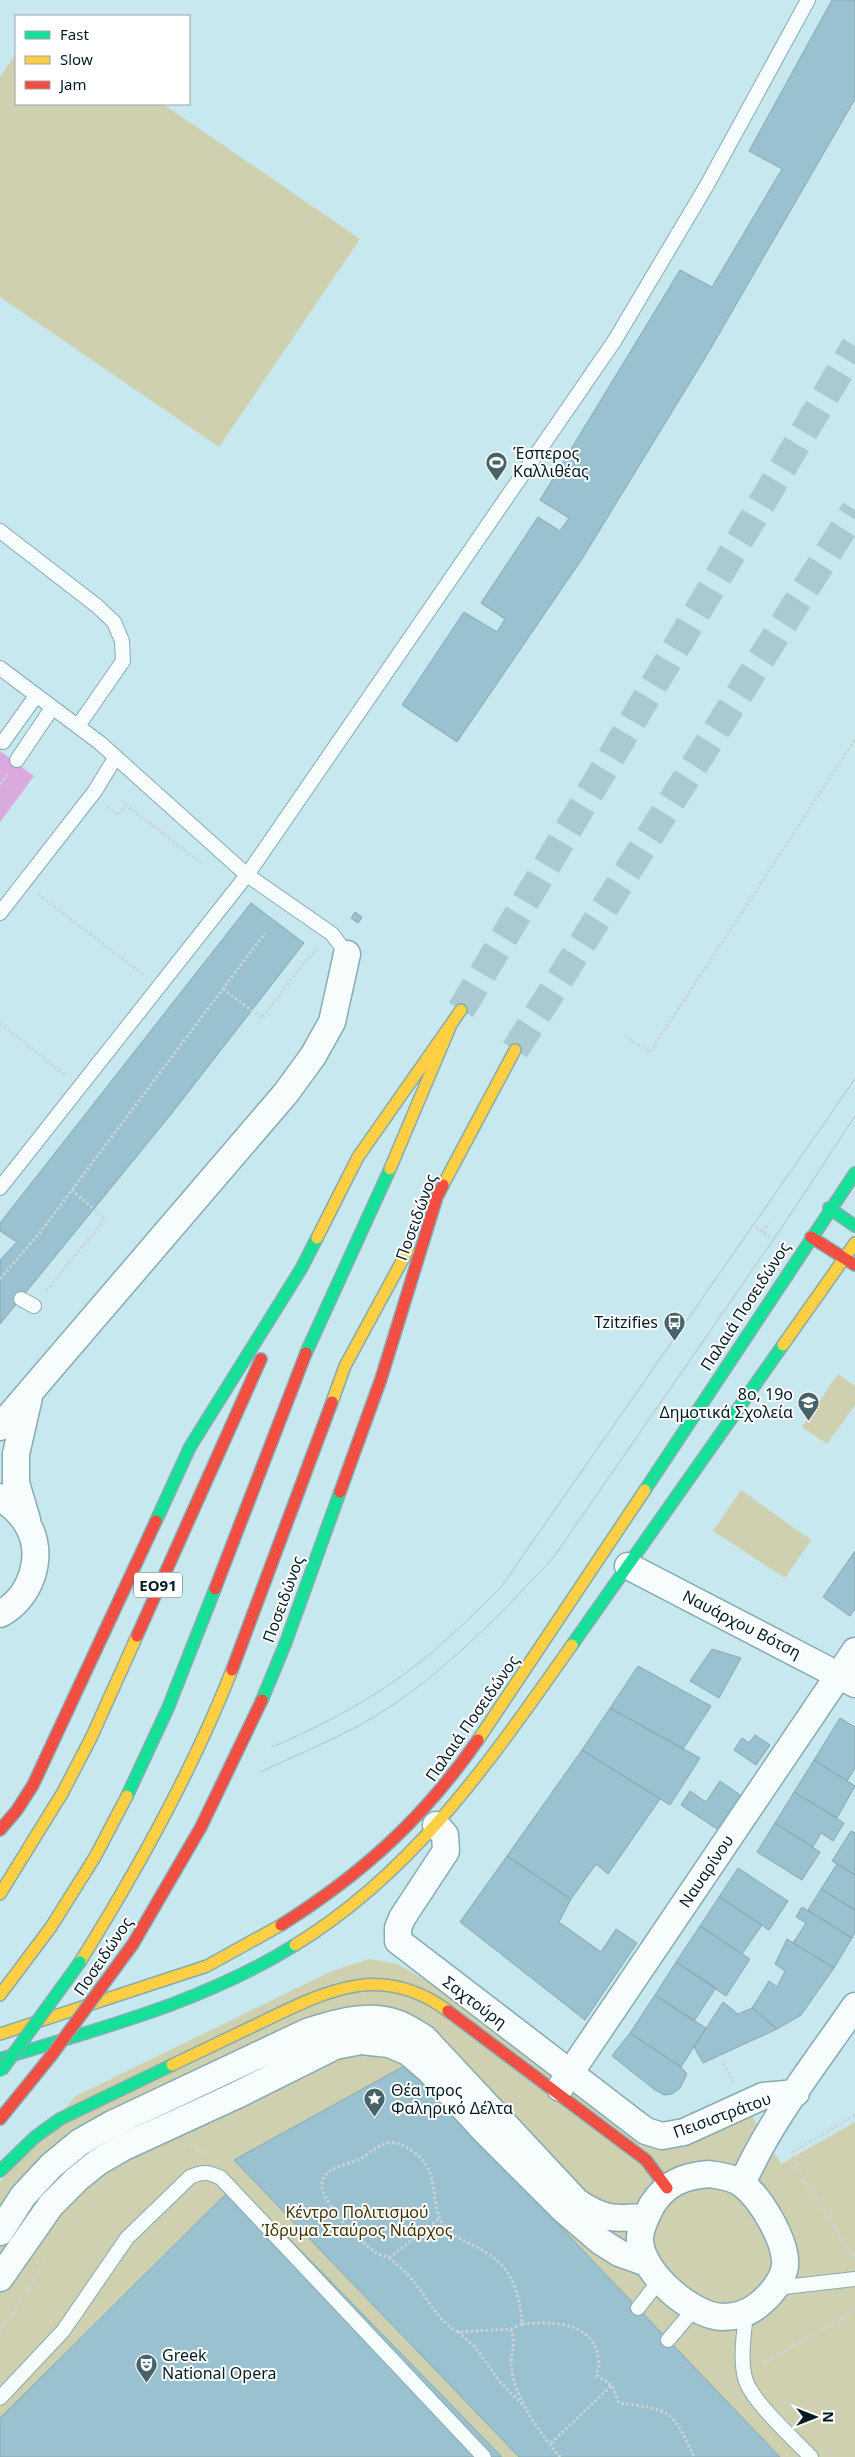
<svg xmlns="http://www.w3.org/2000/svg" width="855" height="2457" font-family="'Noto Sans',sans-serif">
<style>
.green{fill:#ced0b0}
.water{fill:#daa9de}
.building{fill:#99c1cf;stroke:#88a8b2}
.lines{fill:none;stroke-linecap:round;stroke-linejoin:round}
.highway-tunnel{stroke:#aac9d0;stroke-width:28;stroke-dasharray:28 14;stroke-linecap:butt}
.lane-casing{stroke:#87abb2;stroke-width:16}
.street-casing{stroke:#87abb2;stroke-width:29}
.fast-casing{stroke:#87abb2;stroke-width:14}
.slow-casing{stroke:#87abb2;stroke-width:14}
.jam-casing{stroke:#87abb2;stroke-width:14}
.path{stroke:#cad4d6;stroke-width:3;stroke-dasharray:2.5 2.5;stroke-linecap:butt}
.lane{stroke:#f7fcfd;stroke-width:14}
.street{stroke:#f7fcfd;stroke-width:26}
.fast{stroke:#16e098;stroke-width:11}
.slow{stroke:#ffcf43;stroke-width:11}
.jam{stroke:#f24e42;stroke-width:11}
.tram{stroke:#b6bfc1;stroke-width:1}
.fast-bridge-casing{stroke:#87abb2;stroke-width:14;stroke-linecap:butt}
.jam-bridge-casing{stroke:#87abb2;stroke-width:14;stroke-linecap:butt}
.fast-bridge{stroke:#16e098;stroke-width:11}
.jam-bridge{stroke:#f24e42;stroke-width:11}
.labels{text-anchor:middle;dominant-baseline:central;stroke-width:4;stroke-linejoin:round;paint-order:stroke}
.shield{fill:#fff;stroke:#4c6064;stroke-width:1}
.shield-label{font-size:15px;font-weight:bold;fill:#001c22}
.poi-label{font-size:16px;fill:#001c22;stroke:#fff;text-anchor:start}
.street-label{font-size:16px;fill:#001c22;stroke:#fff}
.park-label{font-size:16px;fill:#413300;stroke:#fff}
</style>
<rect width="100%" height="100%" fill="#c8e8ef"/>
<path class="green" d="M16 53V104H163L360 239 219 447 0 297V77Z
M838 1374 855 1386V1405L827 1444 802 1427Z
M741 1490 811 1540 785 1578 713 1531Z
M369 1959 397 1964 440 1988 573 2090 657 2150 680 2143 749 2111 781 2164 855 2122V2457H0V2182L76 2096 332 1971Z"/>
<path class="water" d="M0 751 34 776 0 822Z"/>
<path class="building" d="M832 0H855V99L708 353 582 559 457 742 402 705 464 612 497 632 505 619 481 603 538 517 560 531 569 518 540 500 680 270 712 287 782 169 749 151Z
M251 903 304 943 172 1113 0 1324V1260L17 1242 0 1231V1223Z
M355 912 362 917 358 923 351 918Z
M855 1551V1609L850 1616 823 1597Z
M712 1649 741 1658 719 1698 690 1681Z
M638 1666 711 1706 683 1749 610 1708Z
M610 1708 700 1758 670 1805 582 1750Z
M840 1718 855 1727V1768L847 1781 814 1760Z
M755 1735 770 1745 756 1765 734 1750 742 1738 749 1743Z
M582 1750 660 1799 608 1874 596 1864 571 1899 507 1856Z
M814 1760 855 1786 837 1818 794 1792Z
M720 1781 743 1797 720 1831 681 1805 690 1791 706 1802Z
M794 1792 844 1823 833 1841 821 1833 813 1847 775 1823Z
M775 1823 820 1852 802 1880 757 1852Z
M851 1831 855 1833V1875L832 1861Z
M507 1856 571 1899 559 1922 601 1952 616 1929 637 1943 585 2020 460 1922Z
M837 1864 855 1875V1910L821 1889Z
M738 1868 788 1901 769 1930 719 1897Z
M821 1889 855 1910V1933L852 1938 808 1910Z
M719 1897 762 1925 742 1954 700 1926Z
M802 1907 852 1938 834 1968 793 1943 806 1923 796 1917Z
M700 1926 750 1959 726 1996 676 1962Z
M787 1939 834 1968 801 2015 777 2029 752 2008 769 1981 777 1987 785 1971 775 1964Z
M676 1962 716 1988 694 2021 655 1995Z
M655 1995 706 2028 681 2067 630 2033Z
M723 2002 738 2014 752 2008 777 2029 703 2063 694 2047Z
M630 2033 681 2067 687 2074 680 2088 672 2094 664 2095 655 2090 612 2056Z
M406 2065 780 2457H519L234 2160Z
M236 2184 501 2456V2457H0V2418Z"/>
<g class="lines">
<path class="highway-tunnel" d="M461 1010 855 346
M515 1050 855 510"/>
<defs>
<path id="lane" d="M0 531 97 606 114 622 122 641 123 661 78 726
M0 668 100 743 247 875 332 934 347 954
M3 742 36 696
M17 760 52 708
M0 913 95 791 115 758
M0 1188 247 875 615 340 707 185 808 0
M21 1299 34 1306
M776 2288 855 2279
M638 2308 659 2281
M746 2313C744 2334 740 2358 745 2378 751 2401 794 2439 811 2457
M668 2340 695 2308
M0 2398 63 2331 127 2238 190 2177C203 2171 209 2172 221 2178L484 2457"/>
<path id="street" d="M0 1427 286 1093 313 1056 332 1022 347 954
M0 1497C11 1505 20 1512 27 1524 46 1555 31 1598 0 1614
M27 1520 16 1483V1454L29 1397
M628 1566 855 1684
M436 1825 445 1835 446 1851 402 1918 398 1928V1941L634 2122 646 2131 662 2136 684 2132 763 2096 796 2093
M560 2088 855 1651
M709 2174C720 2176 733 2177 742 2184 761 2198 787 2242 785 2266 783 2281 769 2297 757 2306 747 2314 734 2317 721 2317 691 2315 642 2273 640 2241 639 2229 647 2215 652 2205 666 2183 684 2176 709 2174Z
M742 2184C770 2120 816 2063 855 2006
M0 2232 23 2196 51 2166 80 2142 112 2124 307 2032C335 2023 367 2013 396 2023 406 2026 415 2033 424 2038L577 2202C603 2220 615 2219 646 2217
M0 2278 51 2205 77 2179 98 2162 124 2147 237 2095 335 2046 361 2041 389 2044 408 2052 430 2071 483 2129 565 2211 600 2241 619 2253 647 2263"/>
<path id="fast" d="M829 1208 855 1226
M306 1353 390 1169
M645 1490 855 1173
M156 1521 190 1447 301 1269 317 1238
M572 1645 783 1345
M262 1700 286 1642 340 1492
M127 1796 168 1708 215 1589
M0 2059C101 2028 204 2002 295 1945
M0 2171 35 2137 60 2119 172 2065"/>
<path id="slow" d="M390 1169 450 1027
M443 1185 515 1050
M317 1238 358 1157 461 1010
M783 1345 855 1243
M332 1402 345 1366 408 1250
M478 1740 645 1490
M0 1894 63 1792 92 1736 137 1636
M295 1945C416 1871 492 1758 572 1645
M80 1962C138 1869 192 1772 232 1670
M0 1995 51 1927 95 1857 127 1796
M0 2034 207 1966 281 1925
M172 2065C203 2050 234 2035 266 2020 330 1989 383 1963 448 2011"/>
<path id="jam" d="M811 1237 855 1265
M340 1492 381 1379 437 1197 443 1185
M215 1589 306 1353
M137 1636 261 1359
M232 1670 332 1402
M0 1830 17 1810 33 1785 156 1521
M281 1925C362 1874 423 1819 478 1740
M133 1944 201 1827 262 1700
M448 2011 646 2160 667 2188
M0 2119 51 2056"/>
</defs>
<use href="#lane" class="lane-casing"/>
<use href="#street" class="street-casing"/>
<use href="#fast" class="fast-casing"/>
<use href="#slow" class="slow-casing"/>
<use href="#jam" class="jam-casing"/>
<path class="path" d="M0 784 7 775
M107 807 118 815 126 805 201 863
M38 894 144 975
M223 989 262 1018 303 964 318 948
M0 1023 66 1076
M625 1036 650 1052 855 740
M756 1227 770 1237
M763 1232 769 1223
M0 1279 38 1235 265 933
M46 1291 105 1219 72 1190
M724 2063 733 2083
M190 2144 207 2153
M389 2258 440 2218
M855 2260 794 2164 793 2152 855 2115
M522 2324 511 2329 458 2332 475 2347 500 2382 527 2409
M511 2329C517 2347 509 2355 512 2372 517 2402 541 2434 560 2457
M0 2331 45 2263
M458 2332C434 2319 425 2291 406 2273 401 2268 395 2262 389 2258 385 2256 379 2255 375 2252 360 2241 314 2198 323 2179 330 2164 352 2165 365 2156 385 2141 393 2137 415 2153 444 2175 426 2209 448 2230 459 2240 474 2245 487 2253 513 2269 520 2296 522 2324 551 2321 592 2321 598 2357 600 2364 597 2370 597 2376L612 2385 619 2403C671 2410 672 2409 694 2457
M763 2364 855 2310
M551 2443 612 2385"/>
<use href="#lane" class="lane"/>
<use href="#street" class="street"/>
<use href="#fast" class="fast"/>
<use href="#slow" class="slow"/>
<use href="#jam" class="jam"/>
<path class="tram" d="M272 1747C334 1721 396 1686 446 1640 465 1623 483 1605 501 1587L855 1079
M260 1772C293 1757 328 1742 360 1725 433 1685 497 1618 553 1558L780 1230 855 1116"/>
<defs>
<path id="fast-bridge" d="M1 2071 80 1962"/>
<path id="jam-bridge" d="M51 2056 133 1944"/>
</defs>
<use href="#fast-bridge" class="fast-bridge-casing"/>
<use href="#jam-bridge" class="jam-bridge-casing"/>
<use href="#fast-bridge" class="fast-bridge"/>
<use href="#jam-bridge" class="jam-bridge"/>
</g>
<defs>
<symbol id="stadium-pin" viewBox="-11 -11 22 30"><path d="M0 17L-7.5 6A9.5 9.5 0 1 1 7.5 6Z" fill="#46636a" stroke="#fff"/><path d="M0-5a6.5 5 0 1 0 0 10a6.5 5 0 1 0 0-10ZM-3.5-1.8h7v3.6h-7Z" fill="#fff"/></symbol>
<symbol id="bus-pin" viewBox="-11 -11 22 30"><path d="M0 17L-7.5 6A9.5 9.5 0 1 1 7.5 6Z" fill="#46636a" stroke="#fff"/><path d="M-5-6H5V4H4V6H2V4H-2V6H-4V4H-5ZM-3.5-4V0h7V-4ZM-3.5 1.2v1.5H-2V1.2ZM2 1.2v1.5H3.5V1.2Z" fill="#fff"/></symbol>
<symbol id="school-pin" viewBox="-11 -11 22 30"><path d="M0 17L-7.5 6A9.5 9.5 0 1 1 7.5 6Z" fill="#46636a" stroke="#fff"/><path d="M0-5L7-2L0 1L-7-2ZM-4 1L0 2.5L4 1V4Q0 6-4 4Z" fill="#fff"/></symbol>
<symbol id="sight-pin" viewBox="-11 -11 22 30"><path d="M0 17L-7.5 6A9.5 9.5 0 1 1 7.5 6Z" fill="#46636a" stroke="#fff"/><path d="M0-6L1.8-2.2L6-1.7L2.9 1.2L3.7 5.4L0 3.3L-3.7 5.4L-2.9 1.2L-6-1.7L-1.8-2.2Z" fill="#fff"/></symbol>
<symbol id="theatre-pin" viewBox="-11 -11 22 30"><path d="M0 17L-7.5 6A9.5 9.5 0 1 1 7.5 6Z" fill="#46636a" stroke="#fff"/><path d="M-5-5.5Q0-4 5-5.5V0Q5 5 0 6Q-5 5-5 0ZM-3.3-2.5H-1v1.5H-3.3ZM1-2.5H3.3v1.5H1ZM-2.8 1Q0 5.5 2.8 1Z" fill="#fff"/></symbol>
</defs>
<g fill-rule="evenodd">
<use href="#stadium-pin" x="484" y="450" width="25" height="34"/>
<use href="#bus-pin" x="662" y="1310" width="25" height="34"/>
<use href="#school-pin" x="796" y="1390" width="25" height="34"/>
<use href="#sight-pin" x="362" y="2086" width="25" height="34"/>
<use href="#theatre-pin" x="134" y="2352" width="25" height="34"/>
</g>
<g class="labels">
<rect class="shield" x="134" y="1572.5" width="48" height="25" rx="4"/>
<g class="shield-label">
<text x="158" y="1585">ΕΟ91</text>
</g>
<g class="poi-label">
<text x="513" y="453">Έσπερος<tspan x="513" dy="18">Καλλιθέας</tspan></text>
<text x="658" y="1322" text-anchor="end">Tzitzifies</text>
<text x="793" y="1394" text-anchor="end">8ο, 19ο<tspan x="793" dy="18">Δημοτικά Σχολεία</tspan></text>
<text x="391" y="2090">Θέα προς<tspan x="391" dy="18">Φαληρικό Δέλτα</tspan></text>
<text x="162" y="2355">Greek<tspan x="162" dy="18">National Opera</tspan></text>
</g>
<g class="street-label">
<text transform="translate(416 1217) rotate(-70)">Ποσειδώνος</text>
<text transform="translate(745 1306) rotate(-57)">Παλαιά Ποσειδώνος</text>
<text transform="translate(283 1599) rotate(-70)">Ποσειδώνος</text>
<text transform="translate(742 1624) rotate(27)">Ναυάρχου Βότση</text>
<text transform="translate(472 1718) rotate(-55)">Παλαιά Ποσειδώνος</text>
<text transform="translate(706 1871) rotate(-56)">Ναυαρίνου</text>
<text transform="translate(103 1956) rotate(-56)">Ποσειδώνος</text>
<text transform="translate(475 2002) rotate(37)">Σαχτούρη</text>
<text transform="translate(722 2115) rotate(-20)">Πεισιστράτου</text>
</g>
<g class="park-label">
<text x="357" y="2212">Κέντρο Πολιτισμού<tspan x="357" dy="18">Ίδρυμα Σταύρος Νιάρχος</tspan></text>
</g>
</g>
<rect x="15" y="15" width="175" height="90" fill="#ffffff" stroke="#99a4a7"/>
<rect x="25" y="31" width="25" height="8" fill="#16e098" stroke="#99a4a7"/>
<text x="60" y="40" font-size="15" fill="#001c22">Fast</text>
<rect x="25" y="56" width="25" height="8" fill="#ffcf43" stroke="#99a4a7"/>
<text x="60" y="65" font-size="15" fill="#001c22">Slow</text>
<rect x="25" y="81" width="25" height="8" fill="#f24e42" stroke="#99a4a7"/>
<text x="60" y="90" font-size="15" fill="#001c22">Jam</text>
<g transform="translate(815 2417) rotate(90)" stroke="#ffffff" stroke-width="4" paint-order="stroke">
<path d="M0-4L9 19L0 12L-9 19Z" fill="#001c22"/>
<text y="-8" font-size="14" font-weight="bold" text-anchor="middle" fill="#001c22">N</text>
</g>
</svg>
